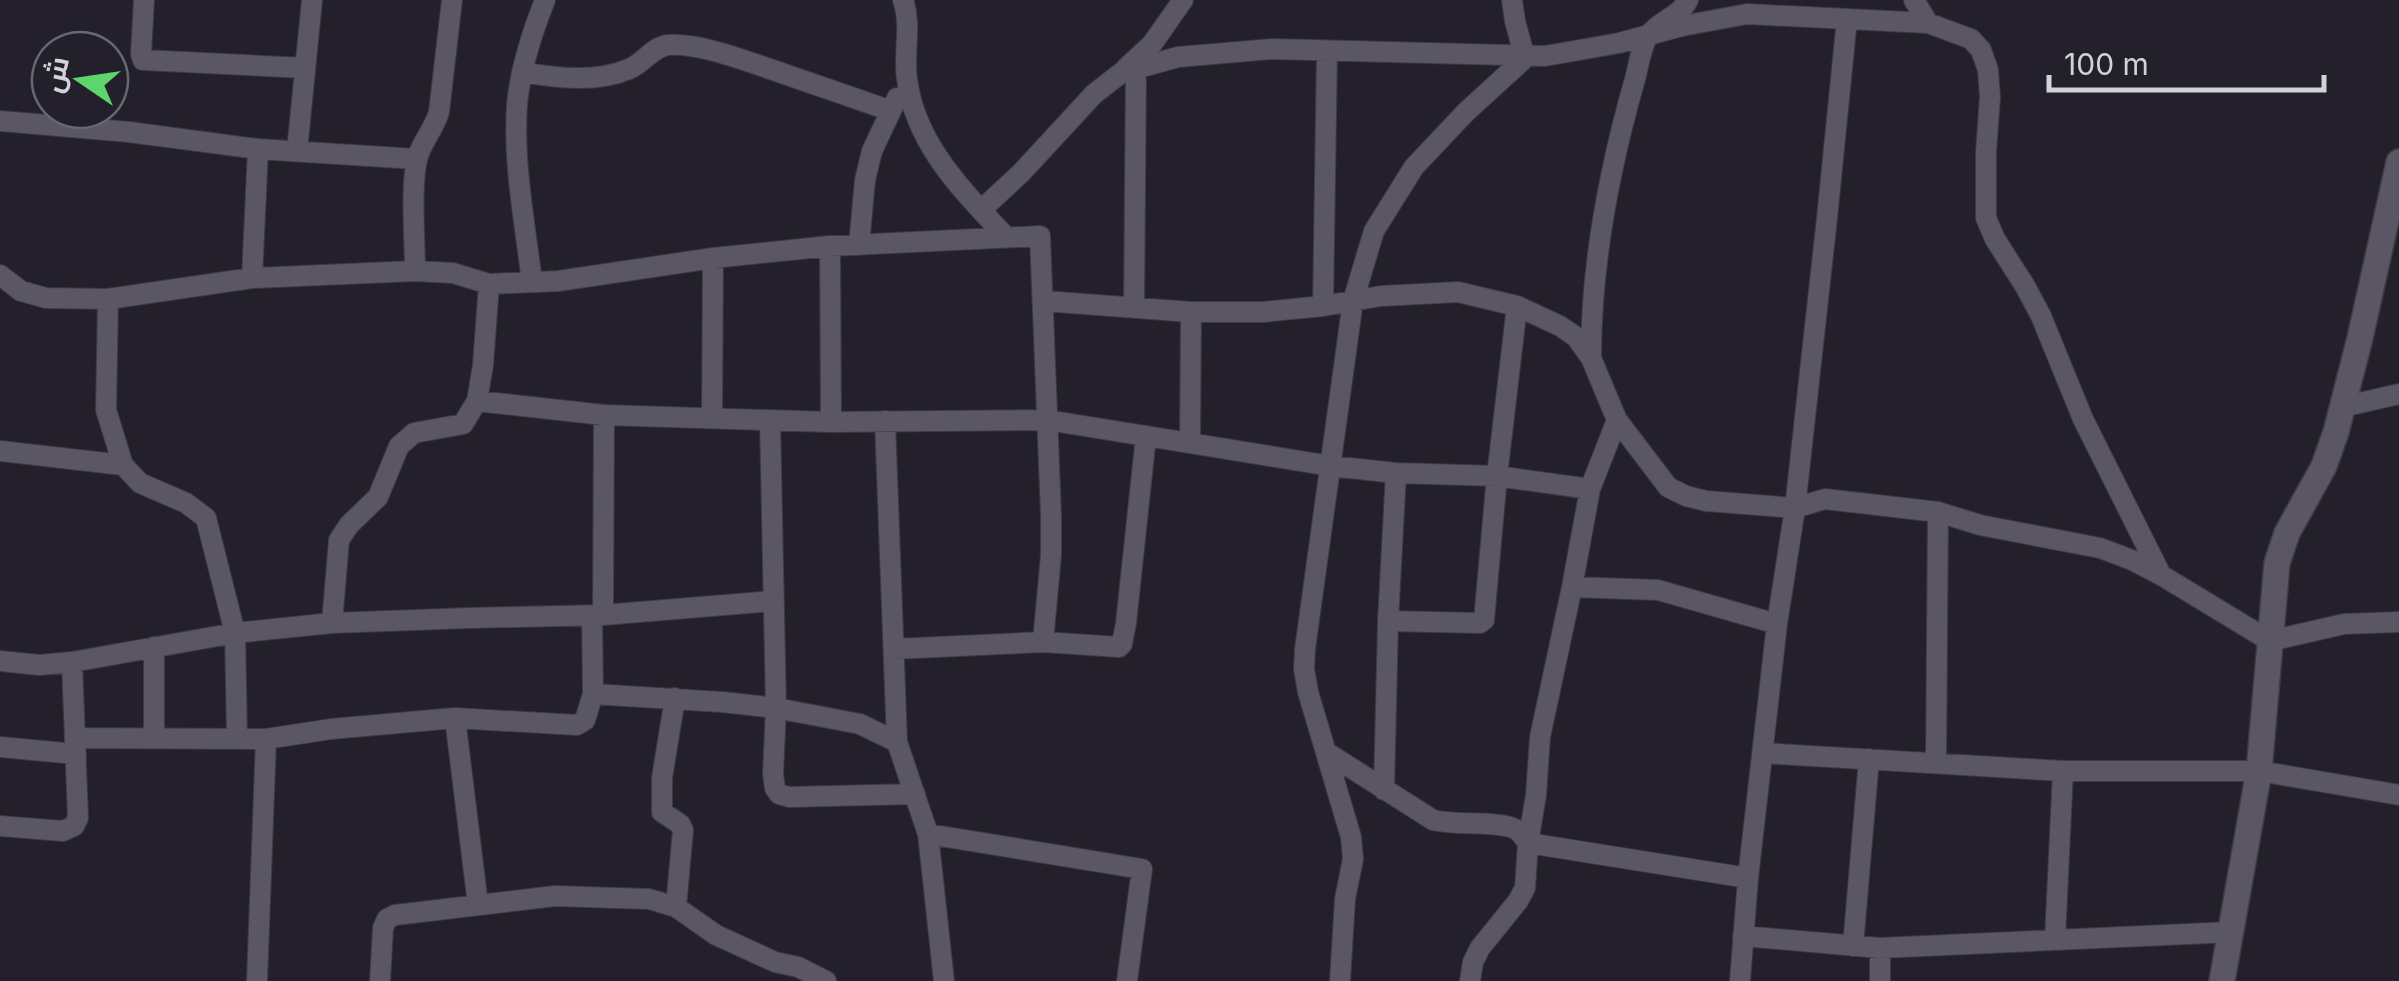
<svg xmlns="http://www.w3.org/2000/svg" width="2399" height="981" font-family="Inter,Cairo,sans-serif">
<style>
.lines{fill:none;stroke-linecap:round;stroke-linejoin:round}
.street-casing{stroke:#3d3a43;stroke-width:22}
.secondary-casing{stroke:#3d3a43;stroke-width:28}
.street{stroke:#5a5664;stroke-width:20}
.secondary{stroke:#5a5664;stroke-width:25}
</style>
<rect width="100%" height="100%" fill="#23202c"/>
<g class="lines">
<defs>
<path id="street" d="M144 0 141 54 143 60 305 68
M903 0C912 25 903 53 907 79 915 144 963 191 1006 237
M1914 0 1928 23
M1126 68 1152 44 1183 0
M522 72C556 78 596 83 629 69 644 63 652 47 668 45 700 43 743 60 773 70 813 84 852 97 891 111
M0 121 129 132 258 149 416 159
M297 151 312 0
M981 210 1021 173 1094 94 1121 73 1178 57 1273 49 1545 56 1619 43 1682 26 1747 14 1928 23 1971 39 1981 50 1988 70 1990 97 1986 152V218L1995 239 2025 286 2041 316 2083 419 2161 575
M859 245 865 180 872 151 897 98
M830 246 831 422
M415 271C415 241 410 182 418 156 423 140 434 129 439 112L452 0
M0 275 21 291 46 298 108 299 252 278 415 271 453 273 489 284 558 281 713 258 830 246 1040 236 1051 515V555L1043 642
M252 278 258 149
M532 282C525 224 513 163 517 105 520 69 532 33 545 0
M108 299 106 410 123 465 140 483 186 503 206 518 235 633 237 738
M1044 301 1191 312H1263L1323 306 1381 296 1458 292 1517 306 1560 326 1576 337 1591 358 1617 420 1668 487 1686 496 1706 501 1795 508 1825 499 1938 512 1980 525 2100 548 2132 560 2161 575 2270 641 2344 624 2399 622
M1323 306 1327 51
M1134 308 1136 68
M1591 358C1591 263 1609 170 1635 79 1638 68 1642 43 1649 35 1660 20 1679 17 1688 0
M477 401 604 415 831 422 1047 420 1331 466 1396 473 1497 476 1590 489
M2342 407 2399 394
M712 418 713 258
M770 420 776 708 773 774 775 788 779 794 789 797 915 794
M885 421 897 742 928 834 944 981
M1190 443 1191 312
M0 451 123 465
M1572 587 1658 590 1777 624
M603 615 604 415
M1388 621 1480 623 1484 620 1497 476 1517 306
M332 623 339 540 349 525 378 497 399 446 414 433 463 424 477 401 483 365 489 284
M154 647V738
M894 649 1043 642 1119 647 1122 644 1126 623 1146 436
M0 661 39 665 72 662 235 633 332 623 469 618 603 615 772 601
M593 694 722 702 776 708 860 724 897 742
M675 698 662 778V812L680 824 683 830 676 907
M455 718 478 905
M76 738 266 739 331 729 455 718 577 725 585 720 593 694 592 616
M0 747 76 754
M1326 752 1433 820C1455 826 1502 820 1517 830 1521 833 1525 839 1528 843L1748 878
M1763 753 2063 771H2259L2399 795
M1936 762 1938 512
M1384 790 1388 621 1396 473
M0 826 63 831 74 826 78 818 72 662
M928 834 1142 869 1127 981
M1743 936 1880 948 2232 932
M2055 939 2063 771
M1853 946 1869 759
M1880 948V981
M257 981 266 739
M380 981 383 928 387 919 395 915 555 896 649 899 676 907 716 935 775 962 798 967 826 981
M1340 981 1345 899 1353 859 1351 837 1308 692 1304 669 1305 649 1353 301 1374 231 1414 167 1466 112 1525 58 1515 21 1512 0
M1470 981 1473 962 1480 948 1518 901 1525 888 1528 843 1536 795 1540 737 1572 587 1590 489 1617 420
M1740 981 1748 878 1777 624 1795 508 1827 218 1847 19"/>
<path id="secondary" d="M2222 981 2259 771 2277 563 2287 533 2324 466 2336 432 2360 338 2399 162"/>
</defs>
<use href="#street" class="street-casing"/>
<use href="#secondary" class="secondary-casing"/>
<use href="#street" class="street"/>
<use href="#secondary" class="secondary"/>
</g>
<g transform="translate(80 80) rotate(283)"><circle r="48" fill="#23202c" stroke="#696771" stroke-width="2.5"/>
<path d="M0-8L18 38L0 25L-18 38Z" fill="#5cd56d"/>
<text y="-15" font-size="28" font-weight="bold" text-anchor="middle" fill="#d3d1d9">ش</text>
</g>
<path d="M2049 75v15h275v-15" fill="none" stroke="#d3d1d9" stroke-width="5"/>
<text x="2064" y="75" font-size="30" fill="#d3d1d9" stroke="#23202c" stroke-width="8" paint-order="stroke">100 m</text>
</svg>
